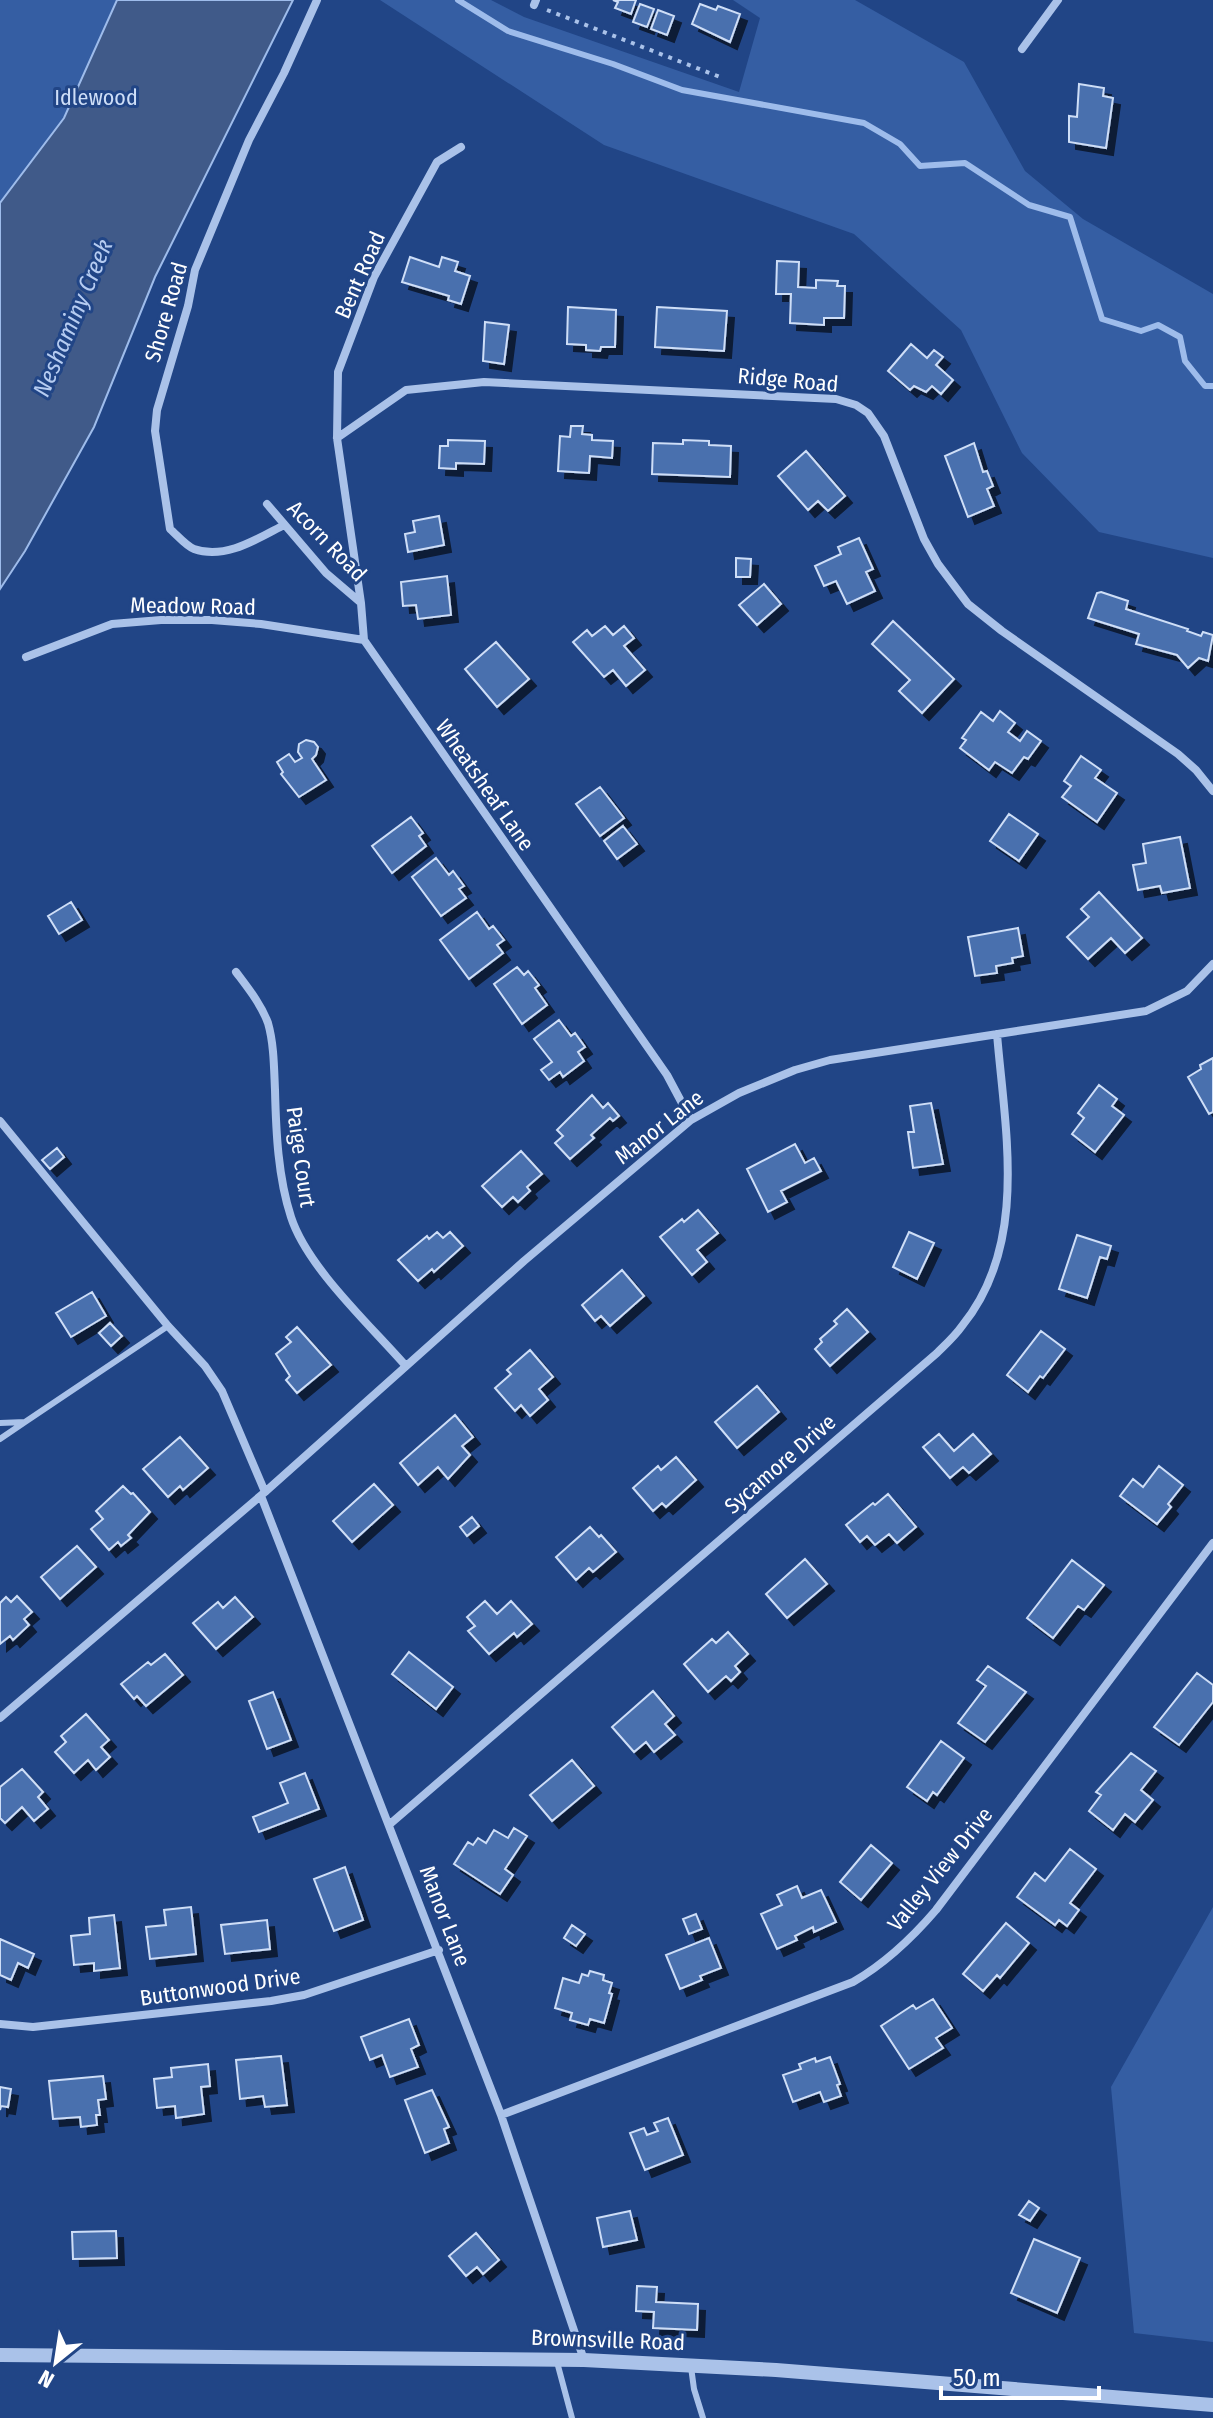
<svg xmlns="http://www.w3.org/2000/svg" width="1213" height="2418" font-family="'Fira Sans Condensed',sans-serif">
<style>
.green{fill:#355ea3}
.water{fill:#405a89;stroke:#9ebceb;stroke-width:2}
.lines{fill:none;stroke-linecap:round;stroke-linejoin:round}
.stream{stroke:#9ebceb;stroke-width:6}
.building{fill:#4a6fae;stroke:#cedef7;stroke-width:2;filter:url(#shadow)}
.path{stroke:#aac2e9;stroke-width:4;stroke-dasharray:4 6;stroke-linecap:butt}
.service{stroke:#aac2e9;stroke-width:6}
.minor{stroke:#aac2e9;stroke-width:8}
.tertiary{stroke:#aac2e9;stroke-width:14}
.labels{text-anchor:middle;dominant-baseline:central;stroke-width:6;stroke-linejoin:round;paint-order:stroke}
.park-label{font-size:22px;fill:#cedef7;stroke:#214586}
.street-label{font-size:22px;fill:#fff;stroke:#214586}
.water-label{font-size:24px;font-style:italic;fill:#b6ccf1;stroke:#214586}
</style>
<defs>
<filter id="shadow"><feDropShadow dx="7" dy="7" stdDeviation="0" flood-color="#0009"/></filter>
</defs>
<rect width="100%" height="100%" fill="#214586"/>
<path class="green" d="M0 0H236L0 534Z
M380 0H491L524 17 739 92 760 18 733 0H855L964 62 1025 171 1083 219 1213 294V558L1099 532 1022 453 961 330 854 234 604 145Z
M1213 1907V2342L1134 2333 1111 2087Z"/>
<path class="water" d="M117 0H293L155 277 94 427 25 551 0 589V203L64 118Z"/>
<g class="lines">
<path class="stream" d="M458 0 508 31 613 64 682 90 864 123 900 144 920 166 965 163 1029 205 1070 217 1102 319 1141 331 1158 325 1180 337 1185 361 1205 386H1213"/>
</g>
<path class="building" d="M613 0H636L631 14 615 8 618 2Z
M640 4 654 9 647 27 633 22Z
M700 4 716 10 718 6 740 14 730 42 692 24Z
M658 10 674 16 667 35 651 29Z
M1079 84 1104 88 1103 96 1113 98 1106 148 1069 142V116L1077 117Z
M410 257 439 267 442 257 458 262 455 271 470 276 461 304 448 300 449 296 402 282Z
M777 261 799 262 798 287 816 288V280L838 281 837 286H845L844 318H824V325L790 323 791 294H776Z
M568 307 616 310 615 347H601L600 351 586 350V345L567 344Z
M657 307 727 311 724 351 655 347Z
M485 322 509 325 504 364 483 361Z
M911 344 927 358 934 350 943 357 936 365 953 380 941 394 932 386 926 392 914 386 910 390 888 371Z
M571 426H583L582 434 592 435V440L613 441 612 458 590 456 589 473 558 471 560 436 570 437Z
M448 440 485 441 484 464 456 463V469L439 468 440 446H448Z
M683 440 709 441V445L731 446 730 477 652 474 653 443 683 444Z
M974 443 983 472 987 471 993 486 987 489 994 506 968 517 945 456Z
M806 451 845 496 828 511 818 501 808 510 778 476Z
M439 516 444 545 408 552 405 534 415 532 413 521Z
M859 538 873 569 866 572 875 591 847 604 836 581 824 586 815 566 841 554 838 547Z
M736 558 751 559 750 577H736Z
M447 576 451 615 418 619 416 605 403 606 401 582Z
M764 584 781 604 757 625 739 605Z
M1101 592 1128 601 1126 609 1188 629 1187 631 1201 636 1203 632 1213 635 1208 661 1199 658 1188 668 1177 655 1136 644 1139 634 1088 618 1097 593Z
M893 621 954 679 922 713 899 691 910 680 872 644Z
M605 626 613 635 624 626 634 638 624 646 645 670 626 686 613 670 604 677 573 642 587 630 592 636Z
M496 642 529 679 497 707 465 669Z
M1000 711 1015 723 1008 732 1020 741 1027 731 1041 741 1028 759 1024 757 1012 773 995 762 989 770 960 748 966 740 962 738 981 712 993 721Z
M306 740 314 742 318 747 316 755 312 759 326 780 299 797 281 774 283 772 277 762 289 754 295 762 302 758 298 752 299 744Z
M1081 756 1101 770 1095 778 1117 793 1097 822 1062 797 1071 786 1064 781Z
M600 787 624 818 600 836 576 804Z
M1009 814 1038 834 1019 861 990 841Z
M411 817 423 833 419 836 426 846 392 873 372 846Z
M623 826 637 844 617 859 604 841Z
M1180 837 1190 888 1162 893 1160 886 1138 890 1133 865 1146 863 1143 844Z
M436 858 449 875 453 871 464 886 459 889 466 898 441 916 412 877Z
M1099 892 1142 938 1125 953 1111 938 1088 959 1067 937 1089 917 1081 909Z
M71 902 82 920 59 934 48 916Z
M477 912 489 929 493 926 504 940 497 945 503 953 469 979 440 940Z
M1018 928 1023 956 1012 958 1013 963 996 966 997 973 975 976 968 937Z
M517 967 524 975 528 971 539 985 535 988 547 1005 522 1024 494 984Z
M559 1020 571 1036 575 1033 585 1047 578 1052 584 1061 563 1077 560 1072 549 1080 541 1070 552 1062 534 1039Z
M1213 1058V1112L1209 1114 1188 1077 1201 1069 1200 1065Z
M1099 1085 1117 1099 1112 1106 1124 1115 1095 1152 1072 1134 1084 1118 1078 1113Z
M592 1095 603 1108 608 1103 619 1116 613 1121 610 1118 591 1135 594 1138 570 1159 555 1143 563 1136 557 1130Z
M931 1103 943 1164 913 1168 908 1132H914L910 1106Z
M795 1144 805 1163 814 1158 821 1171 781 1191 787 1202 768 1212 747 1169Z
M57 1148 64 1157 50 1169 42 1160Z
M521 1151 542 1174 527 1187 530 1191 518 1202 513 1197 502 1207 482 1186Z
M698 1210 718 1233 697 1250 707 1262 692 1275 660 1237 682 1219 684 1222Z
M437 1232 443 1238 450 1232 463 1246 434 1272 432 1269 418 1281 398 1260 427 1236 429 1239Z
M909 1232 934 1243 917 1279 893 1267Z
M1077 1235 1111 1246 1107 1259 1100 1257 1087 1298 1059 1289Z
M622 1270 644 1296 610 1326 601 1316 595 1321 582 1305Z
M92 1292 106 1316 71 1337 56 1313Z
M847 1309 868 1332 830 1366 815 1349 822 1342 820 1339 837 1324 834 1321Z
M110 1323 122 1336 111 1346 99 1333Z
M297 1327 331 1365 297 1393 286 1380 290 1376 276 1354 291 1342 286 1337Z
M1041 1331 1065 1349 1043 1378 1040 1376 1028 1392 1007 1375Z
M530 1350 553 1377 539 1389 548 1400 530 1416 521 1405 515 1411 495 1388 511 1374 507 1370Z
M757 1386 779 1412 737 1448 715 1422Z
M455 1415 473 1437 462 1446 470 1455 448 1479 438 1467 418 1485 400 1463Z
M939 1434 954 1451 973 1434 991 1454 969 1473 963 1467 950 1478 923 1447Z
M180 1437 208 1468 183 1490 180 1486 168 1497 143 1469Z
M676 1457 696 1480 666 1507 662 1503 653 1511 633 1488 658 1466 661 1470Z
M1159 1466 1183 1485 1168 1504 1171 1507 1157 1524 1120 1496 1133 1479 1143 1487Z
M374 1484 393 1505 352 1542 333 1521Z
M123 1486 131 1494 133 1493 150 1512 128 1535 131 1538 121 1546 118 1542 109 1550 91 1529 103 1519 96 1511Z
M888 1494 916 1527 897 1543 889 1534 875 1545 867 1536 860 1542 846 1525 873 1503 875 1505Z
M472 1517 479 1526 467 1536 460 1527Z
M590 1527 599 1537 601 1535 616 1552 593 1572 589 1568 576 1580 556 1557Z
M77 1546 96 1567 60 1599 41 1577Z
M805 1559 827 1584 787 1618 766 1594Z
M1072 1560 1104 1585 1084 1610 1078 1606 1053 1638 1027 1618Z
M17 1596 32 1612 24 1619 29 1625 13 1640 10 1636 0 1644V1603L6 1597 11 1602Z
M235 1597 253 1617 216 1649 193 1623 218 1602 223 1608Z
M485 1601 497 1614 511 1601 532 1624 517 1637 514 1633 489 1654 468 1631 475 1626 467 1617Z
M728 1632 748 1654 735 1666 740 1672 731 1681 726 1676 708 1692 684 1664 712 1639 716 1643Z
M409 1652 453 1687 436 1709 392 1674Z
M165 1654 183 1675 146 1706 137 1696 134 1699 121 1684 148 1662 151 1665Z
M988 1666 1026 1692 985 1742 958 1723 986 1686 977 1680Z
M1197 1673 1213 1685V1702L1179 1745 1154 1727Z
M653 1691 674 1716 665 1724 675 1735 654 1752 646 1742 634 1752 612 1727Z
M273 1692 291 1740 267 1749 249 1701Z
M86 1714 109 1740 101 1747 110 1757 96 1770 88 1760 74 1773 55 1752 66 1742 61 1736Z
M941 1741 964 1758 937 1795 933 1792 927 1801 907 1787Z
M1131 1753 1156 1771 1141 1790 1153 1800 1135 1822 1125 1814 1113 1830 1089 1811 1101 1795 1096 1792Z
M572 1760 594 1786 552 1821 530 1795Z
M22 1769 43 1792 38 1797 48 1809 34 1821 22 1807 5 1823 0 1818V1787Z
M305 1773 319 1809 259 1832 253 1817 288 1803 280 1783Z
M514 1828 527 1836 505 1869 513 1875 500 1894 454 1864 468 1842 473 1845 478 1838 486 1843 494 1830 508 1838Z
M871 1845 892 1863 861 1900 840 1882Z
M1070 1849 1096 1869 1070 1903 1079 1910 1067 1926 1059 1920 1055 1925 1017 1897 1035 1873 1045 1881Z
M345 1867 363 1920 334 1931 314 1879Z
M797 1886 802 1898 821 1890 836 1922 814 1932 813 1927 795 1936 797 1940 777 1949 761 1914 782 1905 777 1895Z
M191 1907 196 1954 150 1959 146 1927 166 1925 164 1910Z
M696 1914 702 1929 689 1934 683 1919Z
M114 1915 120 1968 94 1971V1963L74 1965 71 1936 90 1934 89 1918Z
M267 1920 270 1949 225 1954 221 1925Z
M1006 1923 1029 1943 1000 1978 997 1975 983 1991 963 1974Z
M572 1925 585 1934 576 1946 564 1938Z
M709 1938 721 1968 700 1976 702 1980 680 1989 666 1955Z
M0 1939 34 1954 28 1968 18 1963 11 1980 0 1975Z
M590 1971 604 1975 603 1980 612 1983 609 1993 612 1994 604 2023 590 2019 588 2025 570 2020 572 2013 555 2008 563 1978 579 1983 582 1974 588 1976Z
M933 1999 952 2028 936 2038 943 2048 909 2069 881 2026 913 2005 916 2009Z
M409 2019 419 2045 411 2049 418 2067 390 2077 382 2055 370 2060 361 2037Z
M281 2056 287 2105 265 2107 263 2096 240 2099 236 2060Z
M830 2057 840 2084 837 2085 841 2096 824 2102 820 2092 793 2102 783 2075 801 2069 799 2064 815 2058 816 2062Z
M208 2064 210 2086 201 2087 204 2114 176 2118 175 2106 157 2108 154 2079 172 2077 171 2068Z
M103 2076 106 2099 98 2100 100 2115H96L97 2125 81 2127 80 2117 53 2119 49 2081Z
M0 2087 11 2089 8 2107 1 2106 0 2110Z
M432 2090 449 2127 444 2129 449 2143 425 2153 405 2100Z
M668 2118 683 2155 645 2170 630 2133 644 2128 647 2135 658 2131 654 2123Z
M1029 2201 1039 2208 1030 2221 1019 2215Z
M630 2211 637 2240 603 2247 597 2218Z
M116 2231 117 2258 73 2259 72 2232Z
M476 2233 499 2260 483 2274 477 2267 466 2276 449 2256Z
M1034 2239 1080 2258 1057 2313 1011 2293Z
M637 2286 657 2287 656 2302 698 2304 697 2330 653 2328 654 2312 636 2311Z"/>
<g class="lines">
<path class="path" d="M547 10 720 77"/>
<path class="service" d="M0 1423 25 1422 168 1326
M0 1439 25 1422
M557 2362 572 2418
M691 2367 694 2389 703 2418"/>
<path class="minor" d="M534 5 536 0
M1022 49 1058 0
M461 147 437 162 374 277 338 372 337 438 361 603 364 640 667 1075 691 1120
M337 438 406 390 484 382 836 399 856 405 868 413 884 436 924 539 938 564 968 604 1002 631 1178 754 1196 770 1213 791
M267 504 326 573 360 602
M284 525C257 539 225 560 194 549 186 546 177 535 170 529L155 431 157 410 188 306 195 270 249 140 284 73 317 0
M26 657 112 624 161 620H212L261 624 364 640
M236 972C248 988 261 1004 268 1023 274 1044 274 1068 275 1090 276 1132 278 1177 291 1217 307 1267 370 1325 405 1365
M0 1121 168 1326 205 1366 222 1391 265 1492
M261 1496 501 2115 584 2360
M0 1718 265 1492 524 1261 691 1120 739 1093 795 1070 830 1060 1146 1011 1187 991 1213 964
M390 1824 937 1353C945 1345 955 1336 962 1326 1029 1244 1005 1131 997 1034
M0 2024 33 2027 271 2001 304 1995 439 1950
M501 2115 853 1982C886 1963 912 1938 936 1910L1213 1543"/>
<path class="tertiary" d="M0 2355 584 2360 776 2370 1213 2405"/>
</g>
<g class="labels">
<g class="park-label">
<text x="96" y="97">Idlewood</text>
</g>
<g class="street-label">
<text transform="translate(360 275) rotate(-66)">Bent Road</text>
<text transform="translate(166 312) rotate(-74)">Shore Road</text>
<text transform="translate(788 380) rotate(5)">Ridge Road</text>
<text transform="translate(327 541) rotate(46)">Acorn Road</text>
<text transform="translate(193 606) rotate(1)">Meadow Road</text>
<text transform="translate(485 785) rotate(55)">Wheatsheaf Lane</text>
<text transform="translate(659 1127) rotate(-38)">Manor Lane</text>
<text transform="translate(301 1157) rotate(82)">Paige Court</text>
<text transform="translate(780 1464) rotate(-41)">Sycamore Drive</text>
<text transform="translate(940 1869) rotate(-51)">Valley View Drive</text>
<text transform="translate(445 1916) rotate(69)">Manor Lane</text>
<text transform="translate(220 1987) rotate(-8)">Buttonwood Drive</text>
<text transform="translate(608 2340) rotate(2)">Brownsville Road</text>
</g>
<g class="water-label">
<text transform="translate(73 318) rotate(-67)">Neshaminy Creek</text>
</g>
</g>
<g transform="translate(56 2362) rotate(210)" stroke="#214586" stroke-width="6" paint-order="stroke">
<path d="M0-6L14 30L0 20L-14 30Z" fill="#ffffff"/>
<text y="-12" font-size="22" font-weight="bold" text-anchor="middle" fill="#ffffff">N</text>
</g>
<path d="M941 2386v12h158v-12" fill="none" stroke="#ffffff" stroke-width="4"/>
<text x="953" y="2386" font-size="24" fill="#ffffff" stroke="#214586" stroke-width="6" paint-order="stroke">50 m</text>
</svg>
